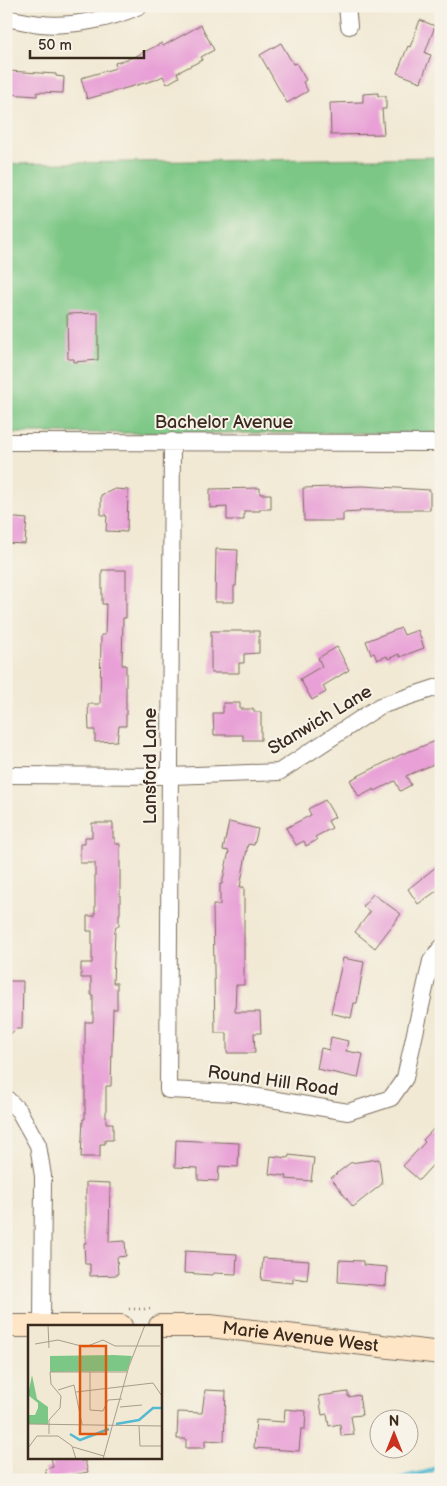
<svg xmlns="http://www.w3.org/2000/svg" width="447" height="1486" font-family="'Balsamiq Sans',sans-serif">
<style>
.green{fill:#7cc785;stroke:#5c7852}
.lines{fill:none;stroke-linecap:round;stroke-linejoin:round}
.stream{stroke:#54bad2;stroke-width:4.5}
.building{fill:#e8a0d6}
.street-casing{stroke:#7b6d5e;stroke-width:18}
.secondary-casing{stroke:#7b6d5e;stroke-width:24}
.path{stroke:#7b6d5e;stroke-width:2.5;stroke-dasharray:1 4;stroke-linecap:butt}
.street{stroke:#fff;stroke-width:16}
.secondary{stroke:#fde5c5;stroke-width:22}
.labels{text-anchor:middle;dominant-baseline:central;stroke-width:4;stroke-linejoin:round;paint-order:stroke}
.street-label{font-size:18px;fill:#3b2a1e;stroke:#f7f3e8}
.inset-river{fill:none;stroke:#54bad2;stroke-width:2.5}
.inset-road{fill:none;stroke:#a89d8b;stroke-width:1}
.view{fill:#df570d;fill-opacity:0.15;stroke:#df570d;stroke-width:2.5}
.inset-edge{fill:none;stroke:#3b2a1e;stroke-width:2.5}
</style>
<rect width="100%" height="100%" fill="#f7f3e8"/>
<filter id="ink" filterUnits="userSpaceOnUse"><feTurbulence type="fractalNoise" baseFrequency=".02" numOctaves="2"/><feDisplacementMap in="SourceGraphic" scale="10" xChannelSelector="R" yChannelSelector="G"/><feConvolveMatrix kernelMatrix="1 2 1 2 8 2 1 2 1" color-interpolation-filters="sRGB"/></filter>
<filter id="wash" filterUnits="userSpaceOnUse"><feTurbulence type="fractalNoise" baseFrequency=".0096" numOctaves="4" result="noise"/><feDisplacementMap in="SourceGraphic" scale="20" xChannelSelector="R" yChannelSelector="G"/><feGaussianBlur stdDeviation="1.12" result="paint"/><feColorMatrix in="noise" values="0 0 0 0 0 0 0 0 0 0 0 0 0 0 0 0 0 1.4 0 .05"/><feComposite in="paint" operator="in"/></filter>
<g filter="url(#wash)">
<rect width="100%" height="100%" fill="#f1e9d4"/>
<path class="green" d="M441 157V433H6V164Z"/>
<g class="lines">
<path class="stream" d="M398 1480C413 1472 429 1476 441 1464"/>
</g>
<g id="blocks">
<path class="building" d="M420 20 435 26 425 53 431 55 421 82 397 73 408 46 410 47Z
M201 25 214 50 201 57 202 60 177 73 179 77 167 84 163 76 155 80 87 99 81 78 116 68 115 63 134 57 162 43 163 46Z
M281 43 293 64 296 63 306 80 303 82 308 91 287 103 260 55Z
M8 71 56 74V76L64 77 63 93 37 92V96L7 94Z
M378 93V96H386V109H382L384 134 331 135 330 103 363 102V94Z
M98 313V360L74 362V359H68L67 314Z
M363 486 430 490V510H360V512L343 513V521H304L303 488Z
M260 488V494H271V509H260V511H244V520H227V507L210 508V489Z
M115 489 128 490 127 532 106 531 107 515H101V495Z
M6 517 27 519 25 544 6 543Z
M216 549 238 550 236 586H234V602H215Z
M102 570H126V618H123L122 665H126V726H119L117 741 95 742V730H89L88 704H100L101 635H105L106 604H102Z
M401 628 404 635 418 630 424 648 400 657 399 654 388 659 387 656 377 660 374 653 371 654 366 641Z
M211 631H259V653L244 654V663H239V673H211Z
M337 647 349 670 323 686 326 692 312 700 300 679 322 666 318 658Z
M223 703H240V709H254V712H261V740H243V735H214L213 713H223Z
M441 739V761L406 776 411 785 400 791 395 781 375 791 374 789 359 797 350 780 402 754Z
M325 800 335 817 328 821 332 828 315 837 317 840 306 846 304 841 296 845 286 828 311 815 308 809Z
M229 822 258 829 254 845 248 844 240 887H244V985H236L235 1012H260L261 1033H254L255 1053H227V1033H215L213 905H220V884H222L229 851 223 850Z
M92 823H113V838H115V844H120V914H119V926H116L115 931 113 983H117V1009H113L111 1086H106V1123H113V1140H105V1144H100V1157H81L83 1119H85V1022H93V995H91V978H81V963H92V931H87V916H95V863H80V844H85V837H92Z
M441 863V888L418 904 408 889Z
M373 894 401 914 375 948 355 932 370 912 363 906Z
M343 958 364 962 357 1003H354L351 1018 331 1013Z
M6 981H23L22 1029H16L6 1038Z
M331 1037 348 1041 346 1051 363 1054 358 1078 317 1069 321 1048 329 1050Z
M441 1121V1156L419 1180 403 1166 425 1142 423 1140Z
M176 1140 239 1143 238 1167 219 1166 218 1181 198 1180V1168L175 1167Z
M289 1155 314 1158 311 1181 286 1179 287 1176 269 1174 271 1156 288 1158Z
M379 1159 382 1184 353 1207 331 1178 350 1163Z
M86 1182 110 1183 109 1242 125 1241 126 1256 117 1257 118 1275 90 1276V1264H85L84 1243H86Z
M185 1251 237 1254 236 1274 213 1273V1275L184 1273Z
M263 1258 309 1261 307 1280 293 1278V1283L261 1280Z
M339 1260 363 1261V1265L387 1267 386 1286 338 1282Z
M205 1390 226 1391 224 1441 205 1440V1448H186V1439H177L178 1412 202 1413Z
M348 1392V1397L359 1395 362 1415 351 1416 354 1435 341 1436 340 1424 329 1426 327 1414 322 1415 319 1396Z
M285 1409 306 1411 305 1429H301L299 1451 254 1448 256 1420 284 1422Z
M51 1457H81V1461H85L88 1472 48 1480 45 1469 53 1467Z"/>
</g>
</g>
<g filter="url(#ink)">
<use href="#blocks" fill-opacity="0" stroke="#7b6d5e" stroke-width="1"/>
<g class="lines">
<defs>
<path id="street" d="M347 6 349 26
M6 18C18 20 29 23 41 24 71 27 112 19 139 6
M172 441 168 1090 235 1093 348 1112 391 1098 405 1078 431 961 441 948
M6 442 441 443
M6 775 170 776 279 772 380 706 441 686
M6 1098 19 1111 38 1145 43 1176 42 1326"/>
<g id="secondary">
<path d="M6 1326H121"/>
<path id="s1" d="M160 1326H210L441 1353"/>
</g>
</defs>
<use href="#street" class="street-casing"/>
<use href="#secondary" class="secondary-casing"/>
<path class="path" d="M129 1309H151"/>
<use href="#street" class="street"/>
<use href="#secondary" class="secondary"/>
</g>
</g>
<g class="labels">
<g class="street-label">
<text x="224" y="422">Bachelor Avenue</text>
<text transform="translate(320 720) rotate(-31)">Stanwich Lane</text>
<text transform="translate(150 766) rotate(-90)">Lansford Lane</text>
<text transform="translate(273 1081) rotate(8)">Round Hill Road</text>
<text stroke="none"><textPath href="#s1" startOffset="141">Marie Avenue West</textPath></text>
</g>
</g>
<g transform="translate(28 1325)">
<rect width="134" height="134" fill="#f1e9d4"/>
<path d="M22 31 86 30 104 31 99 46 22 47ZM4 50 9 74 20 82V99H0V90H7L10 83V78L0 70Z" fill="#7cc785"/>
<path class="inset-river" d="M88 99 111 95 125 83H134M42 109 52 115 81 104"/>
<path class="inset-road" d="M20 0 21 23M7 19 30 15 57 22 75 15 87 21H109M109 21H132M62 47V85L75 86 80 75 94 74M30 65 46 60 54 99M48 67 125 58 134 71M92 82 114 80M0 99 134 101M111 101 112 121H134M21 109V95L32 83 33 71 23 59 22 47H99M45 122 76 131M0 123 9 111H30L44 121 48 134M75 134 101 41 117 0"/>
<path class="view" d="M52 21H78V109H52Z"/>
<rect width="134" height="134" class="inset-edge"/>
</g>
<rect width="447" height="1486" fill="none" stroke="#f7f3e8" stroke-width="25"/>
<g transform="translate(394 1434)"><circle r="24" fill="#f7f3e8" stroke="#aca397"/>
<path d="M0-4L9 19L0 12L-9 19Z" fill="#c8321e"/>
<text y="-8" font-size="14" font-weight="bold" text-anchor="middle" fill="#3b2a1e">N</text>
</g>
<path d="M30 50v8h114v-8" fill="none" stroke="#3b2a1e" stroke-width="2.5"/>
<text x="38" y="50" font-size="15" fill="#3b2a1e" stroke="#f7f3e8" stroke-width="4" paint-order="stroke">50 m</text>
</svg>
